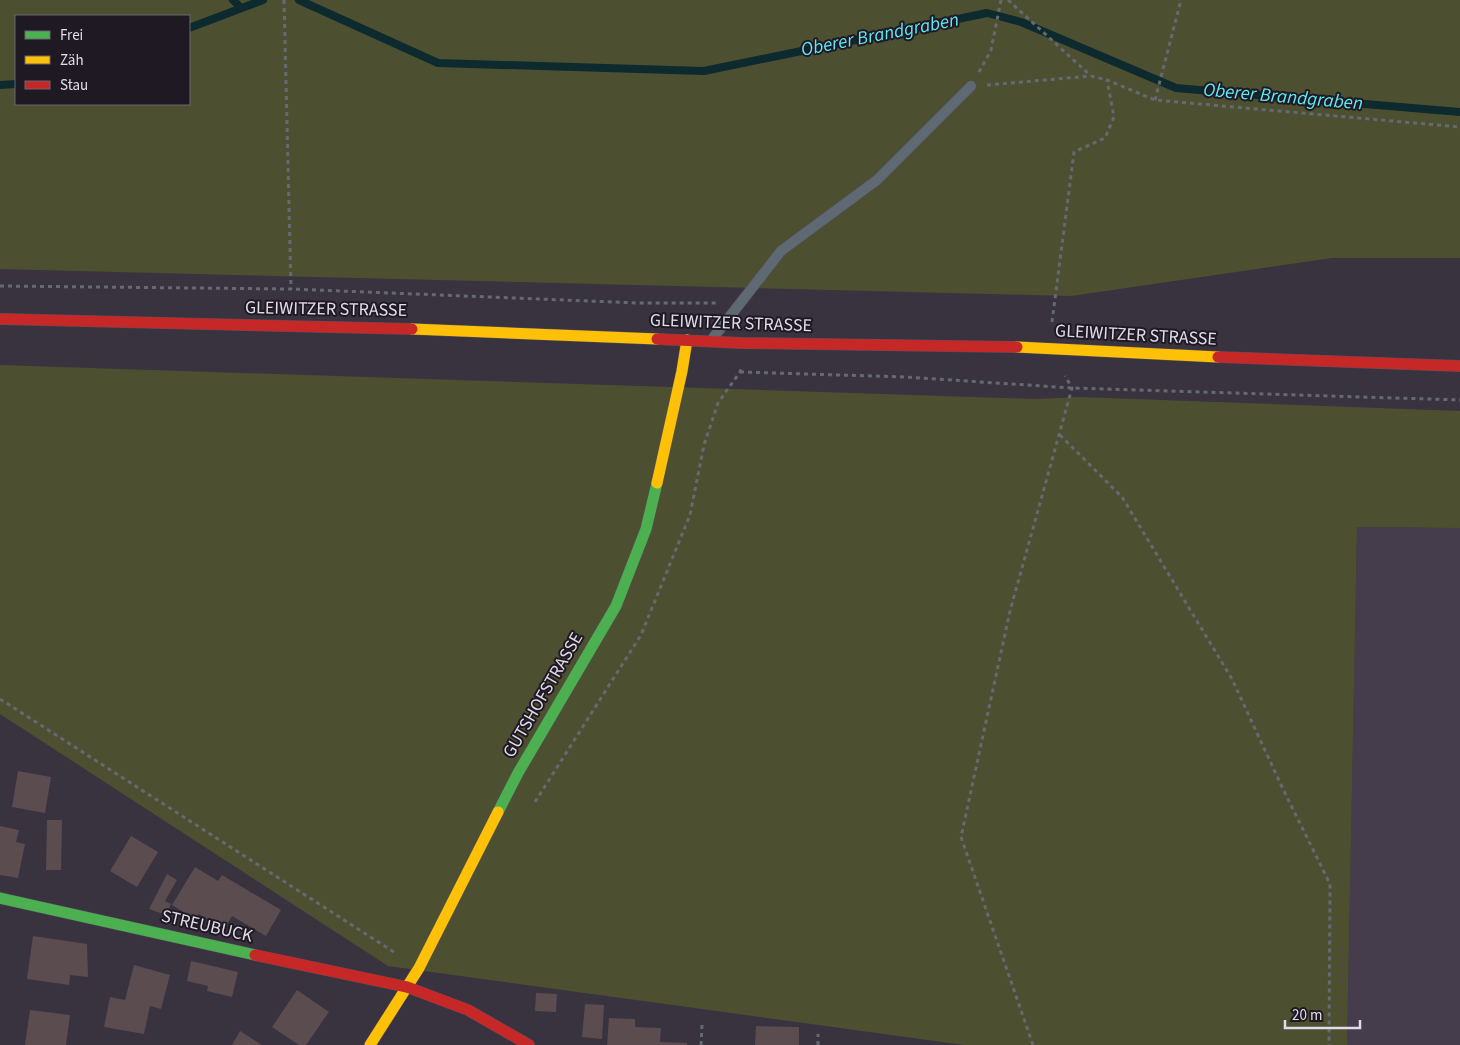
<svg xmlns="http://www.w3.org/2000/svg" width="1460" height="1045" font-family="'Source Sans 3',sans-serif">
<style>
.industrial{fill:#463d4c}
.green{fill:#4d5030;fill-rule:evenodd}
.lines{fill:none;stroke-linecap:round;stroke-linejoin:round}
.stream{stroke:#0d2a2e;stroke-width:8}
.building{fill:#5b4c4f}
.lane-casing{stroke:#544f5a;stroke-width:11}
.fast-casing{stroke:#544f5a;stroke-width:12}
.slow-casing{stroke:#544f5a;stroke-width:12}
.jam-casing{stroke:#544f5a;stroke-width:12}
.path{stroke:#646972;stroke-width:3;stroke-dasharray:4 4;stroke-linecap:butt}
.lane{stroke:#5e6974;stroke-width:10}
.fast{stroke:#4caf50;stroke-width:11}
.slow{stroke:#ffc107;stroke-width:11}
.jam{stroke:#c62828;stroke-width:11}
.labels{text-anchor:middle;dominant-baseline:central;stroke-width:4;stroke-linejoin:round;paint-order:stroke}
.street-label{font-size:18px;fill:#e1dbea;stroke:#1e1923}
.water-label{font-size:19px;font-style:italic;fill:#5bebf6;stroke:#1e1923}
</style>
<rect width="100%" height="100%" fill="#393340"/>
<path class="industrial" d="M1357 527 1460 528V1045H1347Z"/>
<path class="green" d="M0 0H1460V258H1332L1071 296 0 269ZM16 16H189V104H16Z
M0 365 1036 399 1079 397 1460 411V528L1357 527 1347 1045H964L388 966 0 714Z"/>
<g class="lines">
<path class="stream" d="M233 0 241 8
M299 0 438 63 704 71 987 13 1021 22 1176 88 1460 112
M189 28 263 0
M0 85 16 84"/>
</g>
<path class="building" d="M18 771 51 777 45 813 12 807Z
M47 820H62L61 870H46Z
M0 826 19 830 16 842 25 844 18 878 0 875Z
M131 836 158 852 137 887 110 871Z
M195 867 218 881 222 875 281 910 266 936 232 916 224 929 199 914 195 919 172 905Z
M167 874 177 880 165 901 171 904 166 915 149 909Z
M33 936 87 944 88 977 70 975 69 985 27 979Z
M191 961 238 972 232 997 207 991 208 986 187 981Z
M134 965 170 975 161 1009 150 1006 144 1034 104 1027 110 997 125 1000Z
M297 990 329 1012 306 1045H299L272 1027Z
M536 993 557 994 556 1012 535 1011Z
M585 1004 604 1005 602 1039 582 1037Z
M30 1010 70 1015 66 1045H25Z
M609 1018 635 1019V1027L661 1028 660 1042 687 1043V1045H607Z
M756 1026 799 1027V1045H755Z
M240 1031 262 1045H232Z"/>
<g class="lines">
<defs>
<path id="lane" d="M713 338 781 251 877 180 971 86"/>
<path id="fast" d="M498 812 518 773 616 606 646 529 657 483
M0 898 255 955"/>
<path id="slow" d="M412 329 657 339
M1017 347 1218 357
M657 483 682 371 687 340
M370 1045 419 968 498 812"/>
<path id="jam" d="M0 319 412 329
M657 339 741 343 1017 347
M1218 357 1460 366
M255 955 407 987 468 1010 529 1045"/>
</defs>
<use href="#lane" class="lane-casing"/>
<use href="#fast" class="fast-casing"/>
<use href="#slow" class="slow-casing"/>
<use href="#jam" class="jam-casing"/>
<path class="path" d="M284 0 291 289
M1008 0 1090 75
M979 72 991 50 1001 0
M987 85 1091 76 1107 80 1155 100 1460 127
M1155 100 1181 0
M0 286 291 289 638 303H719
M1052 322 1074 152 1105 138 1114 117 1107 80
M740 372 906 377 1072 388 1460 400
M1060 435 1122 497 1232 679 1282 787 1330 884 1329 1045
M0 699 397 954
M535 802 641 635 690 515 704 445 718 403 740 372 741 369
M701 1045 702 1025
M818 1045V1034
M1033 1045 961 837 1010 611 1072 388 1065 376"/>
<use href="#lane" class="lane"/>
<use href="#fast" class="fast"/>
<use href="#slow" class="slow"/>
<use href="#jam" class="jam"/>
</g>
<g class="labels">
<g class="street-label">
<text transform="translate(326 309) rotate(1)">GLEIWITZER STRASSE</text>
<text transform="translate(731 323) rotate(2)">GLEIWITZER STRASSE</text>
<text transform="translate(1136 335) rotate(3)">GLEIWITZER STRASSE</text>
<text transform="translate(543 695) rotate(-60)">GUTSHOFSTRASSE</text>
<text transform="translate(207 926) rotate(13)">STREUBUCK</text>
</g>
<g class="water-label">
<text transform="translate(880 35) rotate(-11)">Oberer Brandgraben</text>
<text transform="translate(1283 97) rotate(5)">Oberer Brandgraben</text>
</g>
</g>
<rect x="15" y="15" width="175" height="90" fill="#1e1923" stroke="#6c6773"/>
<rect x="25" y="31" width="25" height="8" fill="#4caf50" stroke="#6c6773"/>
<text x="60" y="40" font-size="15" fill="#e1dbea">Frei</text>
<rect x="25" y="56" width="25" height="8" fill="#ffc107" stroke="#6c6773"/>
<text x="60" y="65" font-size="15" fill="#e1dbea">Zäh</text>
<rect x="25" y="81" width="25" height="8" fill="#c62828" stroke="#6c6773"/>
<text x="60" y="90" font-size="15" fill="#e1dbea">Stau</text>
<path d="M1285 1020v8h75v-8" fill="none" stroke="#e1dbea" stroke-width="2.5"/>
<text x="1292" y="1020" font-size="15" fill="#e1dbea" stroke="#1e1923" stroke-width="4" paint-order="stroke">20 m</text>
</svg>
